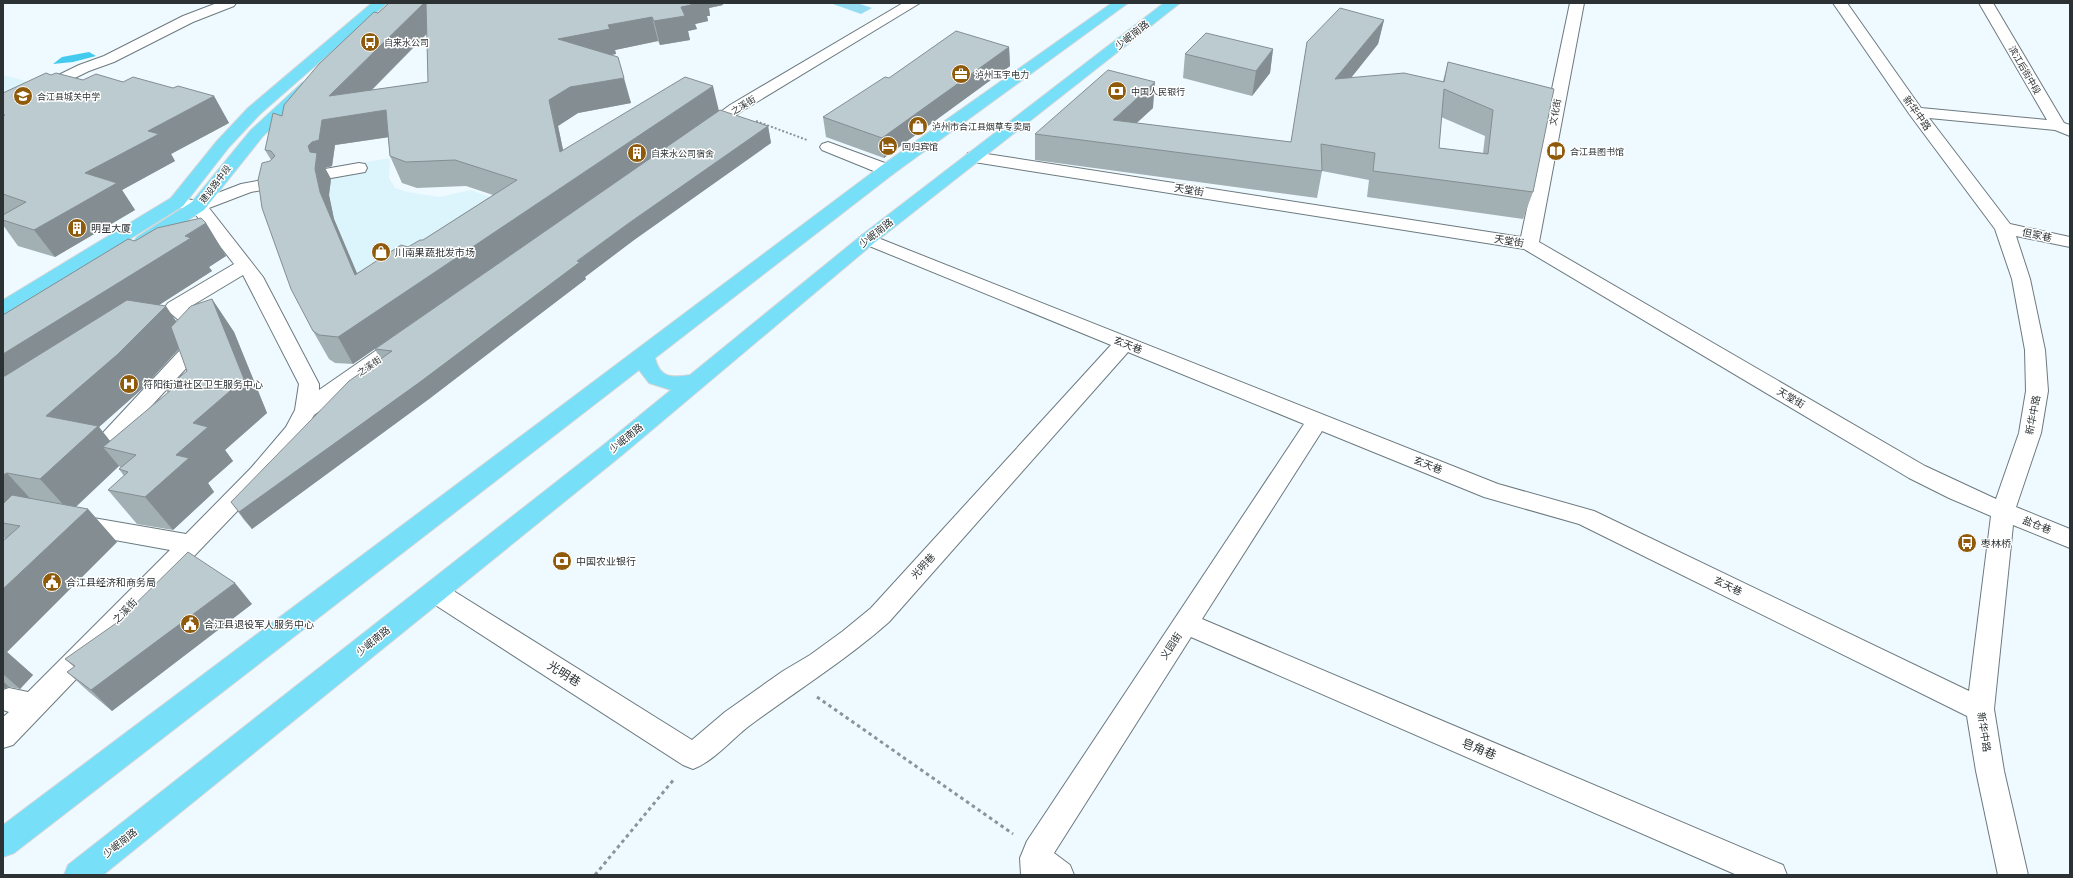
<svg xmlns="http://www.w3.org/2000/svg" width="2073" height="878" font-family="Figtree,'Noto Sans SC',sans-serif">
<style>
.built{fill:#dcf4fc}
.green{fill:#95dcf3}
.water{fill:#43caef}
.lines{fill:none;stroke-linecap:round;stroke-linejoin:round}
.minor-casing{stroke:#6c7a7f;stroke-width:2}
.major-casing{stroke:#d5d6d6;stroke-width:2}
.path-far1{stroke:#8b9498;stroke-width:2;stroke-dasharray:2 2;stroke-linecap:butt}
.path{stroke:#8b9498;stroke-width:3;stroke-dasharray:3.5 3.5;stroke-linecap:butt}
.minor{fill:#fff;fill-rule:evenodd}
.major{fill:#77dff8;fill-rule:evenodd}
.wall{fill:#a2afb3;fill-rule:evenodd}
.shaded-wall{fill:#848e92}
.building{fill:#bccbd0;stroke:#848e92;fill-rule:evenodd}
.labels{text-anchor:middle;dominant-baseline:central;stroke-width:3;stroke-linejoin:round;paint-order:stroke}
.far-poi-label{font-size:9px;fill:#2c3234;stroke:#fff;text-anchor:start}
.far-street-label{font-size:9px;fill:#2c3234;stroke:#fff}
.street-label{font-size:10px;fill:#2c3234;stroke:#fff}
.poi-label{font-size:10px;fill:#2c3234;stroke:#fff;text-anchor:start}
.near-street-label{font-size:12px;fill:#2c3234;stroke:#fff}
</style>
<rect width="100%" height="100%" fill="#eefaff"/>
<path class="built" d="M3 75 44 86 3 122Z
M390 158 389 178 395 188 407 192 439 197 471 190 496 199 362 285 334 219 329 195 332 168Z"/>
<path class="green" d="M830 3H857L872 8 861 14Z"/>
<path class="water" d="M89 52 96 56 73 62 53 64 62 57Z"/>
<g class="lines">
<defs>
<path id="minor" d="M217 3H236L234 6 193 22 114 62 89 71 3 113V102L79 65 104 56 183 16Z
M903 3H920L742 111 710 133H698L696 130 730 105Z
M1570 3H1584L1539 242 1925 466 1996 499 2019 433 2026 391 2025 350 2012 279 1995 229 1910 115 1833 3H1847L1921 108 2047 120 1979 3H1993L2064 123 2070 125V136L2055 130 1929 118 2010 224 2070 237V247L2016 236 2030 279 2045 350 2048 391 2041 433 2016 507 2070 529V548L2013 525 1994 709 2004 771 2028 875H1998L1976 771 1967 716 1579 524 1484 497 1322 431 1202 619 1783 865 1787 875H1737L1191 637 1054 853 1070 865 1074 875H1021L1020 858 1027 841 1304 424 1128 352 889 622C845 661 796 691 749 726 731 740 714 761 693 769L683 765 426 599 423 592 426 585 435 582 444 585 692 740 725 712 783 671 810 655 843 631 871 608 1111 345 862 243 859 239 862 235 868 234 1498 484 1594 511 1969 691 1991 516 1949 498 1909 478 1524 249 974 162 968 161 966 157 968 153 974 152 1521 237Z
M828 142 893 166 895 170 893 174 887 175 881 174 822 150 820 147 822 144Z
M359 163 365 164 367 168 365 172 331 178 325 177 323 173 325 169Z
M278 177 284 178 287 182 284 186 251 192 209 208 263 277 319 384V390L397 336 404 334 411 336 414 341 411 346 314 415 294 449 267 480 13 745 3 748V717L9 712 3 710V690L9 688 28 692 170 550 76 533 68 530 64 524 68 518 76 515 186 534 251 468 286 427 295 410 299 384 243 275 188 308 214 328 217 333 214 338 118 442 110 445 102 442 99 437 195 334 168 311 165 307 168 303 234 264 192 210 171 206 168 202 171 198 177 197 197 201 241 184Z"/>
<path id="major" d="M372 3H387L260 114 229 147 183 206 10 313 3 315V300L171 198 217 141 248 108Z
M1112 3H1128L893 174 655 358C660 378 671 378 690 375L862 235 1164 3H1180L874 243 622 455 103 875H64L68 865 606 443 671 390 649 383 639 370 14 853 3 857V825L881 166Z
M307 81 312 83 315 86 312 89 263 136 204 210 149 245 143 246 137 245 134 241 137 237 192 202 251 130 302 83Z"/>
</defs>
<use href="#minor" class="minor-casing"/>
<use href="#major" class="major-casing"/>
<path class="path-far1" d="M756 121 807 140"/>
<path class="path" d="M817 697 1013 834
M595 875 675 778"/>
<use href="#minor" class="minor"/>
<use href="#major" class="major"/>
</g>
<path class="wall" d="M389 3H722L723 5 709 8 710 16H707L708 21 695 24 697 29 688 31 690 40 660 45 658 41 615 50 616 54 611 55 631 103 578 113 558 126 563 150 719 111 768 126 771 143 634 240 585 277 586 279 429 399 252 529 244 520 231 502 380 359 375 349 440 304 353 364 335 363 329 359 313 331 270 161 271 160 265 150 282 116 378 13ZM427 34 428 82 372 90ZM388 137 390 156 402 183 417 188 466 186 493 195 423 240 357 273 334 219 329 195 331 179 325 168 332 166 335 145Z
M1384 20 1378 44 1351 78 1443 81 1448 62 1554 89 1533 192 1523 219 1367 197 1369 180 1322 171 1317 198 1035 160V134L1153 108 1136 123 1291 142 1307 42ZM1441 117 1485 136 1483 153 1439 148Z
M1009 47 1010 66 884 158 826 137 823 117 889 78Z
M1273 49 1270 73 1252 96 1183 78 1185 54Z
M51 75 83 80 123 82 173 88 214 96 229 123 171 154 175 161 122 190 135 210 55 257 18 246 3 225V93Z
M206 223 226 256 209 267 212 271 159 305 176 321 212 299 234 332 267 413 225 450 233 461 208 483 214 492 173 530 137 524 108 490 124 476 119 469 121 468 119 466 76 507 88 509 117 542 7 652 33 675 20 689 9 687 3 689V541L5 539 3 537V315L135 241ZM179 349 187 371 165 389 168 393 110 441 99 427 143 388Z
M252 604 112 711 89 692 67 672 74 667 65 659Z"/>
<path class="shaded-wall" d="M424 3H426L435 25 346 116 386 110 397 136 335 145 332 166 325 168 331 179 329 195 334 219 369 302 355 275 320 192 310 152 308 146 322 120 329 96Z
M689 3H722L723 5 709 8 710 16H707L708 21 695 24 697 29 688 31 690 40 660 45 654 21Z
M652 17 658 41 615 50 616 54 566 63 558 39 608 25Z
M1384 20 1378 44 1330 104 1335 79Z
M1009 47 1010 66 884 158 882 138Z
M1273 49 1270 73 1252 96 1256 71Z
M624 78 631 103 578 113 558 126 569 178 560 152 549 100 570 87Z
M1155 82 1153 108 1114 144 1113 120Z
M713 86 719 111 353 364 338 337Z
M214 96 229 123 171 154 175 161 122 190 135 210 55 257 34 230 85 173 148 131Z
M768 126 771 143 634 240 585 277 586 279 429 399 252 529 239 512 629 223Z
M206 223 226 256 209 267 212 271 16 397 3 394V354Z
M212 299 234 332 267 413 225 450 233 461 208 483 214 492 173 530 145 497 176 455 193 423Z
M166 306 188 339 143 388 99 427 118 451 103 447 119 466 70 512 40 479 46 416Z
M7 473 38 507 3 523V475Z
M88 509 117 542 7 652 33 675 20 689 3 674V589Z
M235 583 252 604 112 711 91 690Z
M3 681 9 687 3 689Z"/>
<path class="building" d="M389 3H424L329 96 428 82 426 3H690L691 5 681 7 685 16 654 21 652 17 608 25 610 29 558 39 618 57 624 78 570 87 549 100 560 152 685 77 713 86 338 337 319 335 313 331 291 289 262 208 258 180 262 163 270 161 275 156 271 151 265 150 273 113 282 116 284 105 319 64 374 12 378 13ZM386 110 390 156 406 162 455 160 517 180 423 240H420L408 247 401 245 355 275 320 192 315 169 317 153 310 152 308 146 312 142 319 140 322 120Z
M1340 8 1384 20 1335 79 1404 73 1444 82 1448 62 1554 89 1533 192 1373 171 1375 153 1321 144 1322 171 1035 134 1108 70 1155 82 1113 120 1291 142 1307 42ZM1444 89 1493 110 1488 154 1439 148Z
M956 31 1009 47 882 138 823 117 885 77 889 78Z
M1206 33 1273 49 1256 71 1185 54Z
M46 73 51 75 56 73 83 80 96 74 123 82 133 77 173 88 178 86 214 96 148 131 159 134 85 173 117 183 34 230 3 220V215L26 202 3 194V116L5 115H3V93Z
M720 110 768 126 629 223 577 261 580 262 420 382 239 512 231 502 349 381 392 351 375 349Z
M201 218 206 223 185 236 191 238 3 354V315L128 239 135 241 157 228Z
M212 299 244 379 193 423 208 427 176 455 189 458 145 497 108 490 128 472 119 469 136 455 103 447 171 390 165 389 187 371 171 327 191 306Z
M127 300 166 306 118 354 46 416 98 426 40 479 7 473 3 475V376H5Z
M12 495 88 509 3 589V541L20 526 3 523V504Z
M188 552 235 583 91 690 67 672 75 666 65 659 115 624Z"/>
<defs>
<symbol id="bus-disc" viewBox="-11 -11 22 22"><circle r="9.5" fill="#8f5b0b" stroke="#fff"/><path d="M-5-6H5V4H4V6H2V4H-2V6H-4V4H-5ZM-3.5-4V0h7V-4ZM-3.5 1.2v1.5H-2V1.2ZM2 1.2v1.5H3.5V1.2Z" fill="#fff"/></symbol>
<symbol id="office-disc" viewBox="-11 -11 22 22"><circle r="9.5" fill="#8f5b0b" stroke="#fff"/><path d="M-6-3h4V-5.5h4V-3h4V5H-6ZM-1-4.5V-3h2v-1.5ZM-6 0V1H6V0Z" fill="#fff"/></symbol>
<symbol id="bank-disc" viewBox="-11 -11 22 22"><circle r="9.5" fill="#8f5b0b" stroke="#fff"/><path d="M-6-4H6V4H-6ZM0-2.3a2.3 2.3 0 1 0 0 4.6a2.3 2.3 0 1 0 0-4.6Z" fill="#fff"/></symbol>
<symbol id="school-disc" viewBox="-11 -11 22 22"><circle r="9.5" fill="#8f5b0b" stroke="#fff"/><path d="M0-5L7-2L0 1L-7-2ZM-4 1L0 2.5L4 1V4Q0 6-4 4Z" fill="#fff"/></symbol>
<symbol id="shop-disc" viewBox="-11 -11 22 22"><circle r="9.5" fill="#8f5b0b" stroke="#fff"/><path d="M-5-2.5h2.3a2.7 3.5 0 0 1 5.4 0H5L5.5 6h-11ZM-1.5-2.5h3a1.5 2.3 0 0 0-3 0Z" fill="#fff"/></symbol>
<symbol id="hotel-disc" viewBox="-11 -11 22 22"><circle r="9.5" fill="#8f5b0b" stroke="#fff"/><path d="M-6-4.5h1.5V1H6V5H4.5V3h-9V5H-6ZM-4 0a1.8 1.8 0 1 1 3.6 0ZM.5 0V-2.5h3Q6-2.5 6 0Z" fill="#fff"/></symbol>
<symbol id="library-disc" viewBox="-11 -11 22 22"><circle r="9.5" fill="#8f5b0b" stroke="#fff"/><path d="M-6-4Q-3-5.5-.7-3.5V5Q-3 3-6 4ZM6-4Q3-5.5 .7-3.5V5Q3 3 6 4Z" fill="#fff"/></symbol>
<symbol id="building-disc" viewBox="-11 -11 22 22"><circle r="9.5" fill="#8f5b0b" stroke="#fff"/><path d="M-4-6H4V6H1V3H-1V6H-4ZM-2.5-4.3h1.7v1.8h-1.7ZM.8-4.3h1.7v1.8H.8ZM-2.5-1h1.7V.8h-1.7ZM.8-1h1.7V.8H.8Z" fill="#fff"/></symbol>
<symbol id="hospital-disc" viewBox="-11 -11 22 22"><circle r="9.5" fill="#8f5b0b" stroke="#fff"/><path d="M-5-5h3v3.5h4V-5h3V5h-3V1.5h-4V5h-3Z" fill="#fff"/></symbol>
<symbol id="civic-disc" viewBox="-11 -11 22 22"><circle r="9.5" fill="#8f5b0b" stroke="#fff"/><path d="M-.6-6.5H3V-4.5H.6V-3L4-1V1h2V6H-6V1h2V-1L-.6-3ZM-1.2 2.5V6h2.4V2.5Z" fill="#fff"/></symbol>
</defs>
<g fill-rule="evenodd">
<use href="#bus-disc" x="359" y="31" width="22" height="22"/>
<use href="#office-disc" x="950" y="63" width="22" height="22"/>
<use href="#bank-disc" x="1106" y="80" width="22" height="22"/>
<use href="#school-disc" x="12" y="85" width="22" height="22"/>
<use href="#shop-disc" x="907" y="115" width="22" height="22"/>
<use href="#hotel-disc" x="877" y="135" width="22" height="22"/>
<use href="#library-disc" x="1545" y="140" width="22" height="22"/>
<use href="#building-disc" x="626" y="142" width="22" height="22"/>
<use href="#building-disc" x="66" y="217" width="22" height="22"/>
<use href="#shop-disc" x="370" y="241" width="22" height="22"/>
<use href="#hospital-disc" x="118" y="373" width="22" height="22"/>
<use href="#bus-disc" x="1956" y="532" width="22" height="22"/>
<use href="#bank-disc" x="551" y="550" width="22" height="22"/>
<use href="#civic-disc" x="41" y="571" width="22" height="22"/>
<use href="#civic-disc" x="179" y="613" width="22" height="22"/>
</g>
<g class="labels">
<g class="far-poi-label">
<text x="384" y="42">自来水公司</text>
<text x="975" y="74">泸州玉宇电力</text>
<text x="1131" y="91">中国人民银行</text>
<text x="37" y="96">合江县城关中学</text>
<text x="932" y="126">泸州市合江县烟草专卖局</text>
<text x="902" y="146">回归宾馆</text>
<text x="1570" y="151">合江县图书馆</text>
<text x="651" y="153">自来水公司宿舍</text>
</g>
<g class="far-street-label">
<text transform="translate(2025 70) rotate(60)">滨江后街中段</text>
<text transform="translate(743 105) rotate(-32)">之溪街</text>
<text transform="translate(1555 112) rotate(-79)">文化街</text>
<text transform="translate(215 184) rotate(-53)">建设路中段</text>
<text transform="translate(369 366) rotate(-35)">之溪街</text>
</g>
<g class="street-label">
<text transform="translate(1132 35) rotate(-38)">少岷南路</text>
<text transform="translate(1917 113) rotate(54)">新华中路</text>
<text transform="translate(1189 190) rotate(9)">天堂街</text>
<text transform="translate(876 233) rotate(-38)">少岷南路</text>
<text transform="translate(2037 235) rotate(12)">但家巷</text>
<text transform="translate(1509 241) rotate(9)">天堂街</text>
<text transform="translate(1128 345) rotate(22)">玄天巷</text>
<text transform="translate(1791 398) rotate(31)">天堂街</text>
<text transform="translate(2033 415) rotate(-79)">新华中路</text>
<text transform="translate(626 438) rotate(-39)">少岷南路</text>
<text transform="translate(1428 465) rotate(22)">玄天巷</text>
<text transform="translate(2037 525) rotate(22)">盐仓巷</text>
<text transform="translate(923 566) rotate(-48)">光明巷</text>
<text transform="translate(1728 586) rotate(26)">玄天巷</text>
<text transform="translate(125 611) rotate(-46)">之溪街</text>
<text transform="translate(373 641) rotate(-39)">少岷南路</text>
<text transform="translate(1171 646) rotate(-57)">义园街</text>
<text transform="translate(1984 732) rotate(81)">新华中路</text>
<text transform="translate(120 843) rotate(-38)">少岷南路</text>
</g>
<g class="poi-label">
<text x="91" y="228">明星大厦</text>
<text x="395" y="252">川南果蔬批发市场</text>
<text x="143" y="384">符阳街道社区卫生服务中心</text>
<text x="1981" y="543">枣林桥</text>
<text x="576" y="561">中国农业银行</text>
<text x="66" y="582">合江县经济和商务局</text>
<text x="204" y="624">合江县退役军人服务中心</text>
</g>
<g class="near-street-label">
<text transform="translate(564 674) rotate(32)">光明巷</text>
<text transform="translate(1479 749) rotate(23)">皂角巷</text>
</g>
</g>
<rect width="2073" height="878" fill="none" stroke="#2c3234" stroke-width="8"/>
</svg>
